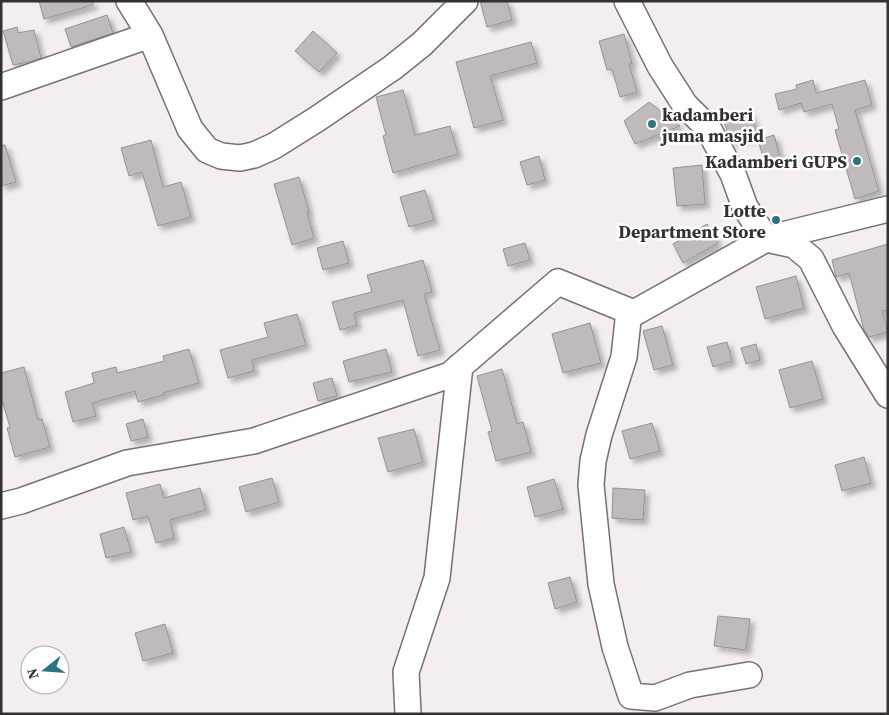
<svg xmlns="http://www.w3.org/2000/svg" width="889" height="715" font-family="'Source Serif 4',serif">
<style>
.building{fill:#c0babb;stroke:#989294;filter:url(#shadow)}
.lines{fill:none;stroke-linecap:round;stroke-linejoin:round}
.minor-casing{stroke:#777173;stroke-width:28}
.minor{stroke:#fff;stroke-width:25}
.poi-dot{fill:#2d7481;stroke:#fff;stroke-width:2}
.labels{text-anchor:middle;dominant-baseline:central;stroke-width:5;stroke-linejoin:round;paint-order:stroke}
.poi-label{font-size:18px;font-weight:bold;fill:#333132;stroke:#fff;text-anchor:end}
</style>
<defs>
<filter id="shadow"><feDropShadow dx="4.5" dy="4.5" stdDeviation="2.5" flood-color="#0004"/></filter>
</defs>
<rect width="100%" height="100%" fill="#f4eeef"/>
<path class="building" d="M39 1H93V5L44 19Z
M480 1H507L512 20 487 27Z
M107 15 113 33 71 47 65 29Z
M17 27 18 33 34 30 41 58 28 62 13 65 3 31Z
M313 31 337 53 319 72 295 51Z
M624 34 632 63 629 64 637 92 620 97 612 69 607 70 599 41Z
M531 42 537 63 490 76 503 120 474 128 456 62Z
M813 80 816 93 865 80 872 105 855 110 879 191 855 199 835 130 839 129 832 104 804 112 801 103 779 110 775 94 797 89 796 85Z
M403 90 415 135 450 126 458 154 393 173 383 136 386 135 376 97Z
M649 102 680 126 635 144 624 121Z
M751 113 757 135 732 142 728 134 724 121Z
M774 135 782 164 763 157 758 140Z
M151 140 163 187 181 182 191 217 158 226 142 172 129 176 121 148Z
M1 145H5L16 182 1 186Z
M539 156 545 180 527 185 520 162Z
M702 165 705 204 677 206 673 168Z
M299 177 309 212H307L314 238 292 245 274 184Z
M425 190 434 220 409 227 400 197Z
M707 224 718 243 683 263 673 244Z
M343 241 349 263 323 270 317 248Z
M525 243 530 260 508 266 503 249Z
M888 244V310L882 311 888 332 869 337 864 330 849 273 836 277 832 260Z
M423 260 432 292 424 294 440 350 418 356 403 300 354 313 357 325 340 330 332 302 372 292 367 275Z
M796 276 804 308 765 319 756 287Z
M297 314 306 345 252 360 254 371 228 378 220 350 268 337 264 323Z
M590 323 601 363 563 373 552 334Z
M662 326 673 365 654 370 643 331Z
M727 342 732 361 713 367 707 347Z
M756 344 760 360 746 364 741 348Z
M189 349 199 383 163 393 164 395 138 402 135 391 92 403 96 416 73 422 65 392 94 383 92 373 116 367 117 373 164 361 163 356Z
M386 349 392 372 349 382 343 361Z
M812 361 823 399 790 408 779 370Z
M24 367 38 420 42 419 50 447 15 457 7 428 10 427 1 397V373Z
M502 369 517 424 523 422 531 452 496 461 488 432 492 431 477 376Z
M332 378 337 396 318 401 313 383Z
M143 419 148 437 131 441 126 424Z
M652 423 660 451 630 459 622 431Z
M414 429 423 462 388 472 378 438Z
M864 457 871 483 842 491 835 465Z
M272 478 279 502 246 512 239 487Z
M554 479 563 509 535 517 527 487Z
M160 484 164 498 200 488 206 510 170 520 174 538 156 543 148 516 133 520 126 493Z
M613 488 645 490 643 520 612 518Z
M124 527 131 552 106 558 100 534Z
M570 577 577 602 555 609 548 583Z
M718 616 750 619 746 650 714 646Z
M165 624 173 653 143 661 135 633Z"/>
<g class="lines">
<defs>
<path id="minor" d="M129 1 150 35 190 129 207 150 221 156 240 158 254 155 274 146 317 119 392 68 422 44 465 1
M627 1 660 66 685 105 708 128 733 174 745 207 766 239 794 245 811 259 845 326 888 395
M1 87 150 35
M629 311 624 357 599 435 593 461 591 485 601 584 615 647 631 696 655 698 690 685 749 675
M1 506 21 501 127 463 254 441 450 375 558 282 634 313 766 239 888 209
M408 714 406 672 437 578 460 366"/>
</defs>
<use href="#minor" class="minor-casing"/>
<use href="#minor" class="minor"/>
</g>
<g class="poi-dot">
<circle cx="652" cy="124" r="5"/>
<circle cx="857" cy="161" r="5"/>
<circle cx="776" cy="220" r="5"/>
</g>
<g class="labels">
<g class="poi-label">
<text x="662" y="114" text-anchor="start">kadamberi<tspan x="662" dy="21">juma masjid</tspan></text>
<text x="847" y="161">Kadamberi GUPS</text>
<text x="766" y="210">Lotte<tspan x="766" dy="21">Department Store</tspan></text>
</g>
</g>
<rect width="889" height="715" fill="none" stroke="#333132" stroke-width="5"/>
<g transform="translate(45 670) rotate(253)"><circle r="24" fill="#ffffff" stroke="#adadad"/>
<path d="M0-4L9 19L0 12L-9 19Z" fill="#2d7481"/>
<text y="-8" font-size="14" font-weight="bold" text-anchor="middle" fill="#333132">N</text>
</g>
</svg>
